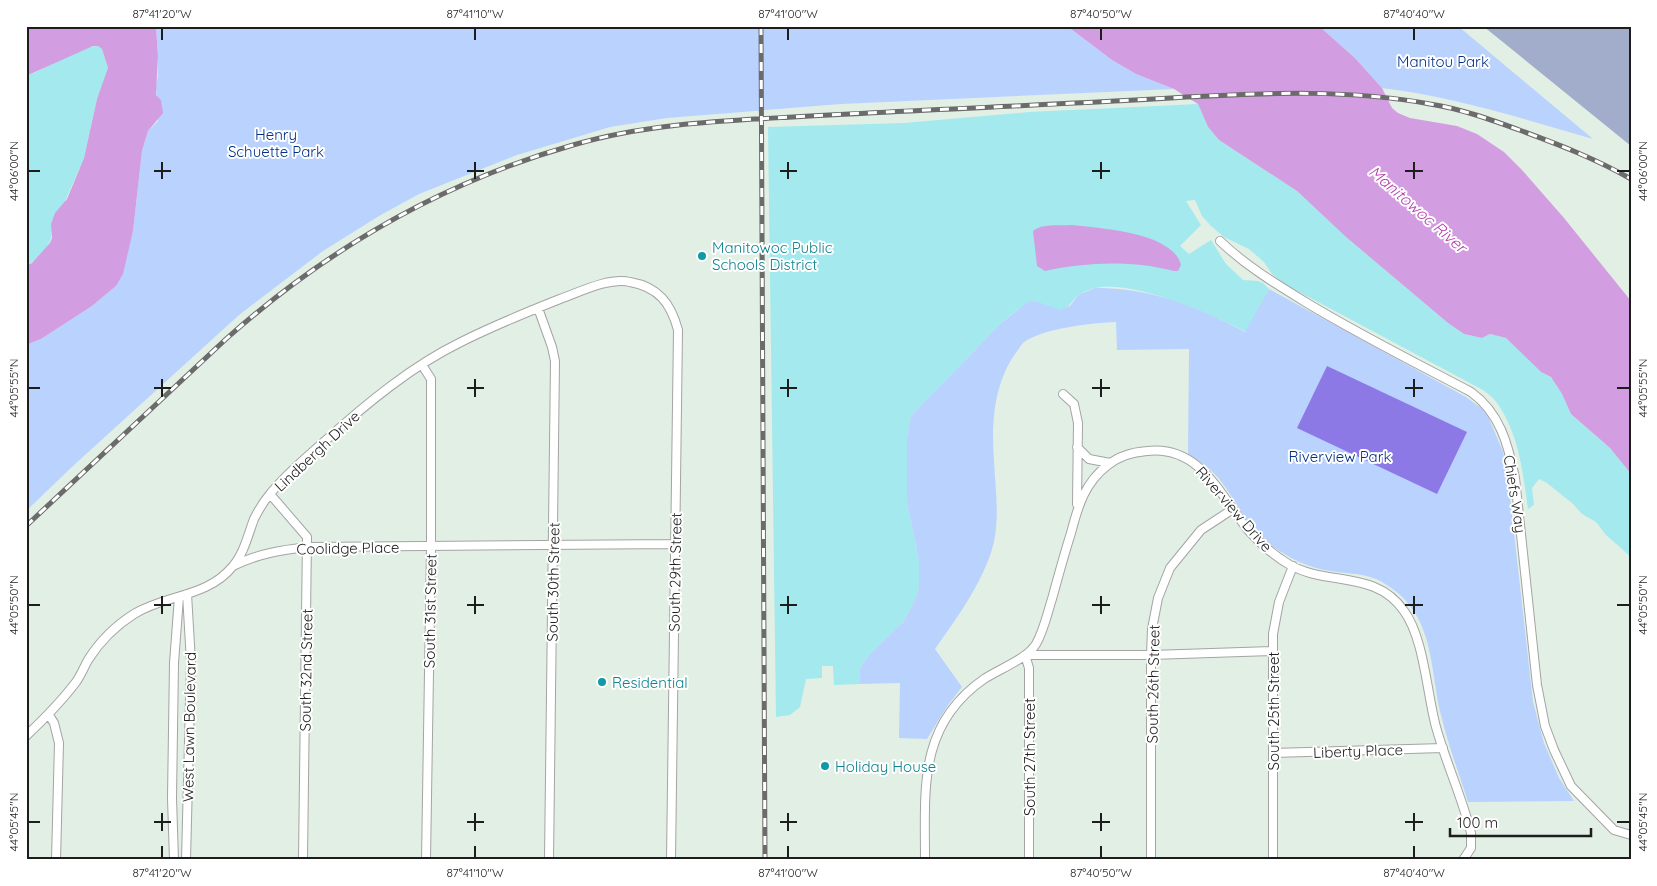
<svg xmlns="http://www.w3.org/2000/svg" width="1657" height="886" font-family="Quicksand,sans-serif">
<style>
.grass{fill:#a3e9ee}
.cemetery{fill:#a1adca}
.park{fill:#bad2fe}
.pitch{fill:#8c79e6}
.water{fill:#d39ee1}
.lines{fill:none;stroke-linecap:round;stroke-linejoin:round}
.minor-casing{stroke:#a4a4a4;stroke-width:10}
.minor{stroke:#fff;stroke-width:8}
.rail-casing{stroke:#6b6b6b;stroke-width:5}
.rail{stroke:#fff;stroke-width:3;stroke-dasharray:9;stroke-linecap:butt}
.ticks{fill:none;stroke:#1d1d1d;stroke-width:2}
.culture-dot{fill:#0f9aa8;stroke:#fff;stroke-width:2}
.labels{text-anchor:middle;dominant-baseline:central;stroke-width:4;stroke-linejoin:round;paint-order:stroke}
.park-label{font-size:15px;fill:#023084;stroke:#fff}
.culture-label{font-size:15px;fill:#0d838f;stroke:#fff;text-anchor:start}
.street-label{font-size:15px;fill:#1d1d1d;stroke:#fff}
.water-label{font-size:16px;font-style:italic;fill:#b542ad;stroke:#fff}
.neatline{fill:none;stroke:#1d1d1d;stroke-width:2}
.ticks-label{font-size:12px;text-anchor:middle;fill:#1d1d1d}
</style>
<rect width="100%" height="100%" fill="#e2efe5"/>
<path class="grass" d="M98 46 102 49 108 68 107 75 97 99 84 158 51 233C53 246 37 260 26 266V76C46 69 80 46 98 46Z
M1198 104 1208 127 1219 140 1297 191 1346 237 1448 323 1464 334 1482 338 1490 334 1506 338 1541 372 1551 377 1562 394 1571 414 1610 448 1631 474V557L1606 535 1596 522 1582 514 1572 503 1547 483 1539 479 1532 488 1534 505 1528 509C1523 473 1519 434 1497 403 1494 398 1488 394 1483 390L1288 286 1272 274 1264 262 1249 249 1224 237 1211 226 1202 216 1195 200 1186 201 1201 225 1180 246 1189 254 1211 240 1226 264 1243 280 1258 281 1263 283 1269 289 1246 332C1210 314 1135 280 1095 288 1090 289 1081 293 1077 296 1071 301 1070 309 1060 310 1052 310 1042 304 1035 301L1017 310 1001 323 911 416 907 437V502L919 561V588L914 602 904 621 869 655 860 668 859 684 834 685 833 666H822V678L806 679 800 707 790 715 776 717 768 127 904 123 1029 112Z"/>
<path class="cemetery" d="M1483 26H1631V146Z"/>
<path class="park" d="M156 26H1067L1112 60 1136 74 1174 89 841 104 667 118 610 127 517 155 419 194 379 216 323 251 239 315 74 465 26 511V345L41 339 92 306 116 286 133 231 142 151 148 131 158 121 156 87 158 75V56Z
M1319 26H1458L1593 139C1524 119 1455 97 1382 88L1355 58Z
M1095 288C1149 287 1198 307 1245 332L1269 289 1466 397 1481 408 1488 416 1503 452 1507 470 1533 702 1544 743 1559 778 1574 801 1468 802C1459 773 1448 745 1441 715 1429 664 1435 612 1382 582 1367 573 1348 574 1330 571 1309 568 1289 558 1272 546 1249 529 1237 502 1220 480 1211 469 1200 461 1188 454L1189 349 1117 350 1116 322C1092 323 1045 328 1024 342 1021 345 1018 350 1015 354 994 384 991 424 994 460 995 486 999 509 995 536 989 574 957 618 935 649L962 687 948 705 927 739 899 738 900 683 859 684 860 668 869 655 904 621 914 602 919 588V561L907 502V437L911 416 1001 323 1028 302 1035 301 1060 310 1070 306 1078 295Z"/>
<path class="pitch" d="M1327 366 1467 432 1437 494 1297 428Z"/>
<path class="water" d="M26 26H156L158 56 156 95 161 100 163 113 148 131 142 151 133 231 123 274 116 286 92 306 41 339 26 345V266L32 263 50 243 52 238 51 224 55 213 67 199 84 158 97 99 108 68 102 49 98 46H93L26 76Z
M1067 26H1319L1355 58 1382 88 1392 108 1398 113 1410 118 1457 126 1477 134 1504 152 1522 170 1564 218 1631 301V474L1610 448 1571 414 1562 394 1551 377 1541 372 1506 338 1490 334 1482 338 1464 334 1448 323 1346 237 1297 191 1219 140 1208 127 1198 104 1174 89 1136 74 1112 60Z
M1071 225C1099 228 1173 232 1181 265L1178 271H1174C1132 260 1087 262 1045 271L1037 266 1033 231C1042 223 1060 226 1071 225Z"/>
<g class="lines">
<defs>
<path id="minor" d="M1220 241C1246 266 1276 284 1307 303 1360 335 1416 363 1471 392 1500 413 1508 444 1515 478L1537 685 1545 726 1554 750 1571 786 1614 830 1631 835
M538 308 552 347 555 361 549 860
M422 365 431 379V547L426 860
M1063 394 1074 404 1078 423 1077 504
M1077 447 1089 459 1110 463
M270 494 307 537 303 860
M233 566C257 554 281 550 308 547L676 544
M49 715 54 723 59 743 56 860
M26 736C44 719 61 702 76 682 81 675 84 667 88 660 100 641 115 626 134 614 166 594 207 598 233 566 244 553 248 535 254 519 258 511 264 501 270 494 286 474 307 457 326 440 367 403 412 366 461 342 493 326 527 312 560 299 580 292 609 277 630 282 659 287 671 304 678 330L671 860
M1273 753 1443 748
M174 860 172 798 174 663 179 597
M186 860 191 662 187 594
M925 860C925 788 918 725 984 679 999 669 1027 659 1036 644 1044 630 1047 614 1052 599 1058 577 1064 555 1071 533 1078 506 1085 482 1108 465 1119 456 1133 452 1147 451 1201 445 1221 497 1249 531 1261 544 1274 556 1290 565 1328 586 1376 570 1404 611 1424 638 1427 694 1436 727 1446 763 1462 797 1471 833V848L1463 860
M1029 860V668L1025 655H1151L1273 651
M1151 860V655L1152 629 1158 598 1170 568 1201 530 1233 509
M1273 860V634L1279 602 1293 566"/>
</defs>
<use href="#minor" class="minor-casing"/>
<use href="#minor" class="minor"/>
<defs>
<path id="rail" d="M761 26 765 860
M26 526 226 339C327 249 443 182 573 145 645 124 719 121 793 117 860 113 927 110 993 107 1057 104 1122 101 1186 97 1267 93 1350 89 1430 104 1462 109 1492 120 1522 131 1560 145 1596 159 1631 179"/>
</defs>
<use href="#rail" class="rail-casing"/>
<use href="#rail" class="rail"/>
</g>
<path class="ticks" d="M162 28V40M475 28V40M788 28V40M1101 28V40M1414 28V40M162 162V179M475 162V179M788 162V179M1101 162V179M1414 162V179M28 171H40M154 171H171M467 171H484M780 171H797M1092 171H1110M1405 171H1423M1617 171H1630M162 379V397M475 379V397M788 379V397M1101 379V397M1414 379V397M28 388H40M154 388H171M467 388H484M780 388H797M1092 388H1110M1405 388H1423M1617 388H1630M162 596V614M475 596V614M788 596V614M1101 596V614M1414 596V614M28 605H40M154 605H171M467 605H484M780 605H797M1092 605H1110M1405 605H1423M1617 605H1630M162 813V831M475 813V831M788 813V831M1101 813V831M1414 813V831M28 822H40M154 822H171M467 822H484M780 822H797M1092 822H1110M1405 822H1423M1617 822H1630M162 846V858M475 846V858M788 846V858M1101 846V858M1414 846V858"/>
<g class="culture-dot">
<circle cx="702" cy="256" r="5"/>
<circle cx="602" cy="682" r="5"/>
<circle cx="825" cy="766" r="5"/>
</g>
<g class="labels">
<g class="park-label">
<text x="1443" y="61">Manitou Park</text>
<text x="276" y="134">Henry<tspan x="276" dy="17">Schuette Park</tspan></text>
<text x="1340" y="456">Riverview Park</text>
</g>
<g class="culture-label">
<text x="712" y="247">Manitowoc Public<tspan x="712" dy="17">Schools District</tspan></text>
<text x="612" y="682">Residential</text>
<text x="835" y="766">Holiday House</text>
</g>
<g class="street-label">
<text transform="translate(317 451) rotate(-43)">Lindbergh Drive</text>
<text transform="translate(1515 494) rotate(81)">Chiefs Way</text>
<text transform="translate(1234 509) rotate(49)">Riverview Drive</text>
<text transform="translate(348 548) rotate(-1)">Coolidge Place</text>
<text transform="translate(675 572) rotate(-89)">South 29th Street</text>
<text transform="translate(553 582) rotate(-89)">South 30th Street</text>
<text transform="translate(430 611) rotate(-89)">South 31st Street</text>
<text transform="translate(306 670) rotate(-89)">South 32nd Street</text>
<text transform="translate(1153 684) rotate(-89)">South 26th Street</text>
<text transform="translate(1273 711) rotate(-90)">South 25th Street</text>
<text transform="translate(189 727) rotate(-89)">West Lawn Boulevard</text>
<text transform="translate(1358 751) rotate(-2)">Liberty Place</text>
<text transform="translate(1029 757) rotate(-90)">South 27th Street</text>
</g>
<g class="water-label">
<text transform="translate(1418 209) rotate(41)">Manitowoc River</text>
</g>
</g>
<rect width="1657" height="886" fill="none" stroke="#ffffff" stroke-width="55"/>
<path d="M1450 828v8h141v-8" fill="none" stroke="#1d1d1d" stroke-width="2.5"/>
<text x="1457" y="828" font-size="15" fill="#1d1d1d" stroke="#ffffff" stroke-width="4" paint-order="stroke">100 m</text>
<rect x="28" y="28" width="1602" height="830" class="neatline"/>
<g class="ticks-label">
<text x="162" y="18">87°41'20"W</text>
<text x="475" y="18">87°41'10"W</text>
<text x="788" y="18">87°41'00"W</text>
<text x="1101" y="18">87°40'50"W</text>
<text x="1414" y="18">87°40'40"W</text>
<text transform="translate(14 171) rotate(-90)" y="4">44°06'00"N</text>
<text transform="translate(1643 171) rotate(-90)" y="4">44°06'00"N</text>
<text transform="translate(14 388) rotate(-90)" y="4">44°05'55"N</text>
<text transform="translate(1643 388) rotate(-90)" y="4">44°05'55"N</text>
<text transform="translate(14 605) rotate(-90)" y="4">44°05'50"N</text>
<text transform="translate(1643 605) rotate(-90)" y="4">44°05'50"N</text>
<text transform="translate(14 822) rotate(-90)" y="4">44°05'45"N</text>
<text transform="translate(1643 822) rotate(-90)" y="4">44°05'45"N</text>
<text x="162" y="877">87°41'20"W</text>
<text x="475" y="877">87°41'10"W</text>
<text x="788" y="877">87°41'00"W</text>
<text x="1101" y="877">87°40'50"W</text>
<text x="1414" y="877">87°40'40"W</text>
</g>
</svg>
